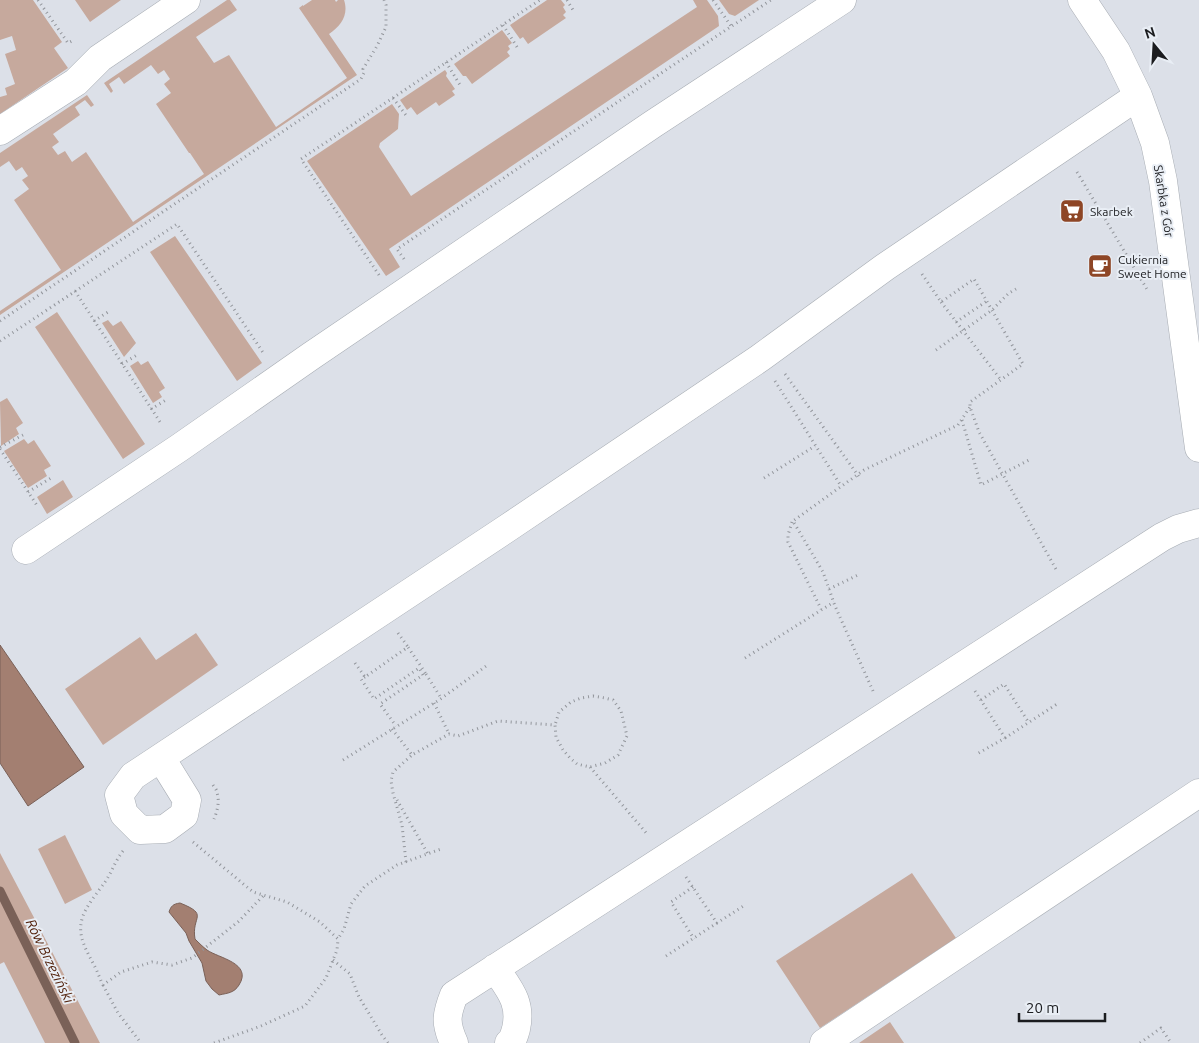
<svg xmlns="http://www.w3.org/2000/svg" width="1199" height="1043" font-family="Ubuntu,sans-serif">
<style>
.green{fill:#c6a99d}
.water{fill:#a37f71;stroke:#7a6158}
.lines{fill:none;stroke-linecap:round;stroke-linejoin:round}
.stream{stroke:#7a6158;stroke-width:9}
.minor-casing{stroke:#a8adb4;stroke-width:29}
.path{stroke:#92959b;stroke-width:3;stroke-dasharray:1 4;stroke-linecap:butt}
.minor{stroke:#fff;stroke-width:28}
.labels{text-anchor:middle;dominant-baseline:central;stroke-width:4;stroke-linejoin:round;paint-order:stroke}
.street-label{font-size:12px;fill:#1b1c1f;stroke:#e9eef5}
.poi-label{font-size:12px;fill:#1b1c1f;stroke:#e9eef5;text-anchor:start}
.water-label{font-size:14px;font-style:italic;fill:#52210b;stroke:#e9eef5}
</style>
<rect width="100%" height="100%" fill="#dce0e8"/>
<path class="green" d="M0 0H33L62 42 54 48 68 68 0 114V97L7 95 5 88 15 84 5 54 16 50 12 36 0 40Z
M75 0H121L90 22Z
M227 0H230L237 10 196 37 214 63 229 55 276 127 347 78 299 8 303 5V6L312 0H335L336 2 338 0H344C349 15 341 26 329 34L357 75 0 315V311L61 270 14 200 29 189 22 180 28 176 22 167 16 171 9 161 0 167V153L87 95 94 105 91 107 85 100 75 107 80 115 53 134 59 142 52 147 58 155 65 151 72 162 86 152 133 222 204 174 190 153H189L156 104 171 93 164 84 170 79 164 70 158 74 151 65 124 84 119 77 109 84 113 91 111 93 104 83Z
M547 0H561L565 5 563 7 566 12 563 15 566 18 528 44 523 37 520 39 510 25Z
M693 0H707L718 16 719 26 389 249 400 267 386 276 307 161 392 104 399 114 398 129 380 143 379 147 411 196 697 7Z
M719 0H759L735 16 729 14Z
M502 30 512 43 508 46 510 49 507 52 510 56 472 84 466 76H463L454 64Z
M445 70 447 73 446 76 455 89 452 91 455 95 439 106 436 102 417 115 411 107 407 110 400 100Z
M175 236 262 363 237 381 150 252Z
M57 312 145 444 123 459 35 327Z
M108 320 113 326 121 321 136 343 124 357 102 323Z
M138 361 141 365 148 361 165 388 159 392 162 397 153 403 130 366Z
M7 398 23 423 16 428 19 434 1 446 0 402Z
M24 439 28 444 34 440 51 466 44 470 47 476 28 488 4 451Z
M63 480 73 497 47 514 37 497Z
M196 633 218 665 103 745 65 689 140 637 156 660Z
M65 835 92 890 65 904 38 849Z
M0 853 100 1043H45L4 962 0 964Z
M912 873 956 938 820 1028 776 961Z
M890 1022 904 1043H859Z"/>
<path class="water" d="M0 645 84 767 28 806 0 763Z
M180 903C210 915 191 916 195 939 199 943 203 947 207 950 218 958 253 963 239 985 234 993 228 993 219 995L212 989 206 981 202 963 189 941 186 933 169 912C171 906 173 904 180 903Z"/>
<g class="lines">
<path class="stream" d="M0 891 75 1043"/>
<defs>
<path id="minor" d="M1082 0 1116 51 1138 96 1155 143 1163 181 1199 448
M0 131 76 82 100 58 186 0
M26 550 179 448 311 356 653 124 842 0
M161 758 187 800 184 815 165 829 140 830 124 814 119 795 133 776 506 529 760 358 885 267 1138 96
M495 968C509 989 522 1002 516 1029 514 1035 514 1039 509 1043
M454 1043C445 1023 446 1015 454 995L1162 537 1178 529 1199 523
M824 1043 1199 793"/>
</defs>
<use href="#minor" class="minor-casing"/>
<path class="path" d="M38 0 68 43 72 41
M567 0 573 10
M713 0 731 26
M503 25 517 47
M446 62 460 85
M393 98 408 118
M1077 172 1148 291
M404 259 397 249 771 0
M922 274 941 302 974 279 1023 364 970 402V407L979 432 1057 571
M379 275 301 159 540 0
M75 291 162 425
M941 302 1001 380
M0 321 361 79 364 73 363 69 377 46 386 27V5L384 0
M94 321 108 312
M956 322 987 301
M0 341 177 224 264 354
M936 350 992 310 1009 293 1016 289
M122 364 137 355
M785 374 860 478
M775 381 841 486
M151 409 166 400
M962 420 981 485 1029 460
M0 447 23 435
M0 449 38 507
M764 478 815 446
M28 492 51 478
M792 522 788 535V542L821 609
M829 589 860 574
M398 633 408 647
M745 658 834 602
M355 663 365 677 408 647 426 674
M426 674 441 698
M365 677 361 679 374 699 419 668 423 675 380 704 396 726
M873 691 835 606 823 572 793 521 864 470 958 425 970 407
M975 691 1005 738 977 754
M981 700 1004 684 1029 723
M434 703 449 734
M392 729 412 755 449 734 458 736 498 721 555 725 556 737 563 750 570 758 577 764 590 767 605 763 618 755 627 736 621 711 613 700 605 698 593 696 581 698 571 702 559 712 555 725
M1005 738 1057 704
M343 760 439 700 489 664
M590 767 648 835
M213 785C215 788 217 790 217 793 220 801 217 812 214 819
M397 800 428 854
M193 842 253 892 287 902 320 922 338 939 344 929 351 904 365 886 397 865 441 849
M123 851C115 861 112 872 105 882 98 892 85 907 82 919 77 937 87 951 95 967 98 973 100 979 103 985L121 972 152 962 172 965 192 958 238 922 264 895
M406 862 402 825 393 793 391 781 393 772 412 755
M686 877 717 923 745 905
M693 887 671 902 694 939
M666 956 717 923
M333 960 350 974 359 997 382 1035 388 1043
M103 985 118 1013 141 1043
M214 1043 261 1026 305 1006 326 978 337 950 338 940
M1140 1043 1161 1028 1171 1043"/>
<use href="#minor" class="minor"/>
</g>
<defs>
<symbol id="supermarket-square" viewBox="-11 -11 22 22"><rect x="-9" y="-9" width="18" height="18" rx="4" fill="#8e4626" stroke="#e9eef5"/><path d="M-6-5.5h2.5l.6 2H6L4.5 2H-2.5L-4.4-4H-6ZM-1.5 3.2a1.3 1.3 0 1 0 .1 0ZM3 3.2a1.3 1.3 0 1 0 .1 0Z" fill="#fff"/></symbol>
<symbol id="cafe-square" viewBox="-11 -11 22 22"><rect x="-9" y="-9" width="18" height="18" rx="4" fill="#8e4626" stroke="#e9eef5"/><path d="M-5.5-4.5H6V0H3Q3 3.5 0 3.5H-2.5Q-5.5 3.5-5.5 0ZM3-3.2v2h1.7v-2ZM-6 4.5H4V6H-6Z" fill="#fff"/></symbol>
</defs>
<g fill-rule="evenodd">
<use href="#supermarket-square" x="1058" y="197" width="28" height="28"/>
<use href="#cafe-square" x="1086" y="252" width="28" height="28"/>
</g>
<g class="labels">
<g class="street-label">
<text transform="translate(1164 201) rotate(81)">Skarbka z Gór</text>
</g>
<g class="poi-label">
<text x="1090" y="211">Skarbek</text>
<text x="1118" y="259">Cukiernia<tspan x="1118" dy="14">Sweet Home</tspan></text>
</g>
<g class="water-label">
<text transform="translate(50 961) rotate(64)">Rów Brzeziński</text>
</g>
</g>
<g transform="translate(1154 45) rotate(342)" stroke="#e9eef5" stroke-width="4" paint-order="stroke">
<path d="M0-4L9 19L0 12L-9 19Z" fill="#1b1c1f"/>
<text y="-8" font-size="14" font-weight="bold" text-anchor="middle" fill="#1b1c1f">N</text>
</g>
<path d="M1019 1013v8h86v-8" fill="none" stroke="#1b1c1f" stroke-width="2.5"/>
<text x="1026" y="1013" font-size="15" fill="#1b1c1f" stroke="#e9eef5" stroke-width="4" paint-order="stroke">20 m</text>
</svg>
